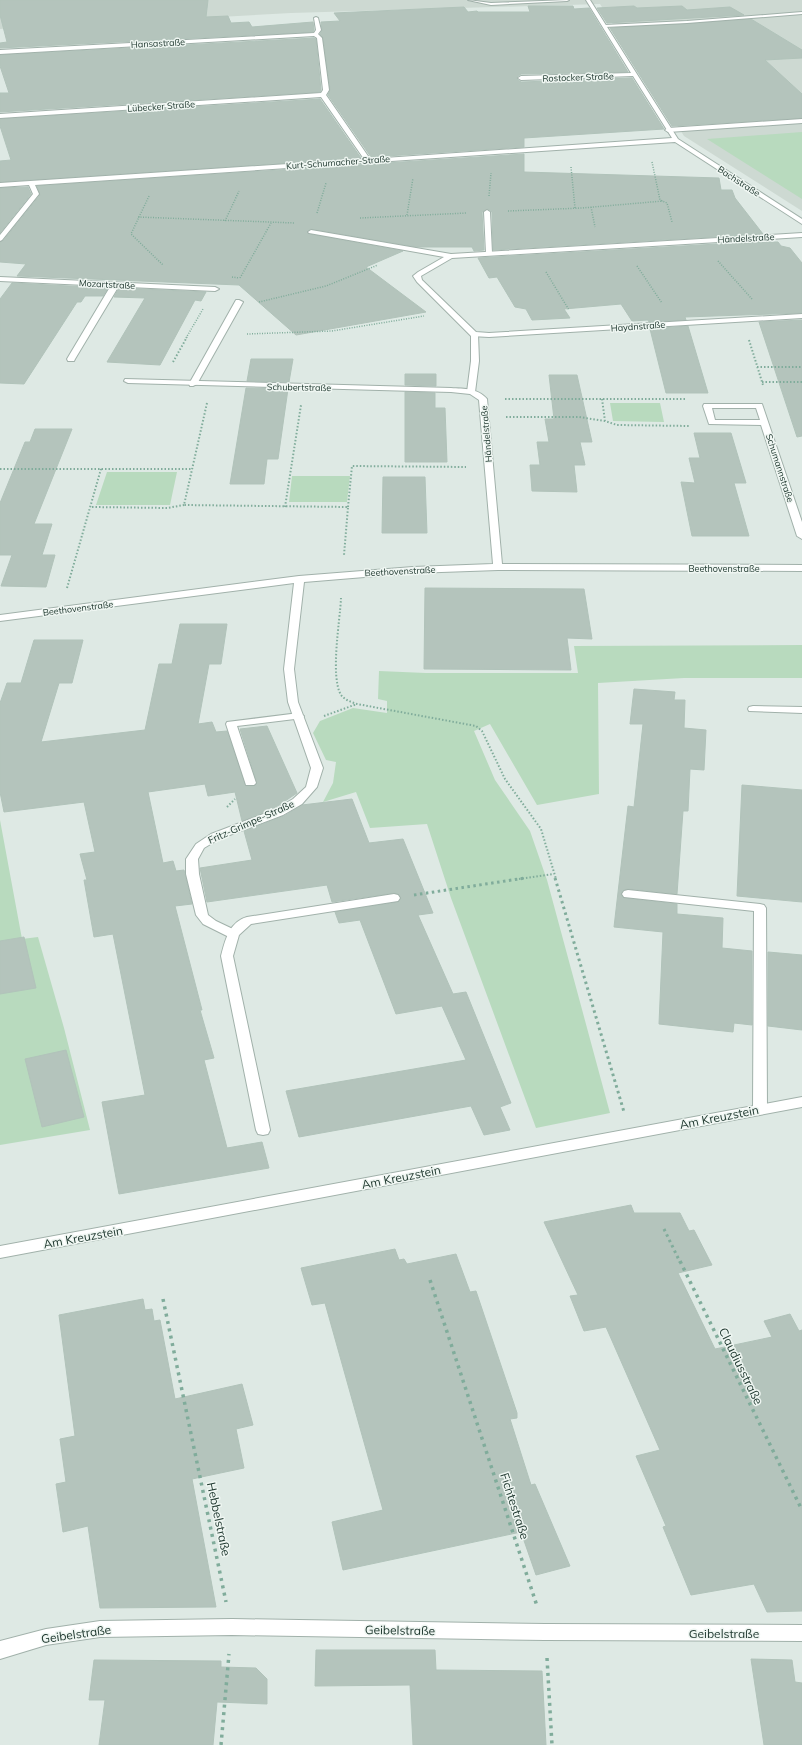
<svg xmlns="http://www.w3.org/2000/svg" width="802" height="1745" font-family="Mulish,sans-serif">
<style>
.built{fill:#cdd9d2}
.green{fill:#b8dabe}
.building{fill:#b4c4bc;stroke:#b1c3ba}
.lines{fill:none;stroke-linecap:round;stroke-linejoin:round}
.lane-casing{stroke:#a1b1aa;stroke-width:2}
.street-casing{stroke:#a1b1aa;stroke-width:2}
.path-far3{stroke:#80ac9b;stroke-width:1.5;stroke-dasharray:1 1.5;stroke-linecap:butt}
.path-far2{stroke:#80ac9b;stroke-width:2;stroke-dasharray:1.5 2;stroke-linecap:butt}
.path-far1{stroke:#80ac9b;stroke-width:3;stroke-dasharray:2.5 3.5;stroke-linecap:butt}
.path{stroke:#80ac9b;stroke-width:3.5;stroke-dasharray:3 4.5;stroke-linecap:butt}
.lane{fill:#fff;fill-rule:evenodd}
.street{fill:#fff;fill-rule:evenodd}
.labels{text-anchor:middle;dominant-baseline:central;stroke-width:3;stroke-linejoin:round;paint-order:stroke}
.far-street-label{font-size:9px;fill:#203930;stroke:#eff6f2}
.street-label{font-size:10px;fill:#203930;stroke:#eff6f2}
.near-street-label{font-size:12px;fill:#203930;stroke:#eff6f2}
</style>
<rect width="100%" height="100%" fill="#dee9e4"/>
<path class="built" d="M0 0H802V211L684 136 600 4 291 13 0 29Z"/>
<path class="green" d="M802 132V199L707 139Z
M610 403H660L664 422 613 421Z
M107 472H177L170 505H96Z
M292 476H350L347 502H289Z
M802 645V678H684L598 683 599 794 537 805 490 724 474 731 495 780 530 831 547 880 610 1113 536 1128 451 898 427 824 370 828 356 792 323 802 333 783 336 762 326 760 313 733 320 721 353 708 387 713V701L378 699 379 671 426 673H578L574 646Z
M0 820 22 939 38 937 64 1028 90 1130 0 1145Z"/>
<path class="building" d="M0 0H208L206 17 228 16 231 23 249 22 252 27 313 22 314 30 313 32 0 48V43L7 42 0 15Z
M528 6H573L574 9 589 8 628 72 521 74 517 77V79L521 82 632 78 664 129 524 138V147L371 157 328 95 330 90 323 38 320 34 322 30 321 22 340 21 334 13 464 7 468 12 477 11 478 12H530Z
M634 6 637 8 682 6 687 10 730 7 744 15 607 23 597 8Z
M751 19 802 50V58L765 60 802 94V118L672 126 610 28Z
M314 38 316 39 321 90 320 92 0 112V93H9L0 66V55Z
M320 99 361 158 0 182V161L11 160 0 126V119Z
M524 154V172L719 178 721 190H732L735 198 763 234 493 250 492 212 488 209 482 212 484 250 474 251 472 247H417L310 229 307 232 309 234 403 251 366 267 426 312 296 335 239 285 17 276 26 264 0 262V242L3 241 40 195 37 186Z
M28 187 31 194 0 233V188Z
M768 241 770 242H778L781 246 790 248 802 263V313L685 317 686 320 649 322 648 320 632 321 621 304 564 309 570 318 532 320 526 309 515 307 497 277 489 278 478 258Z
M12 283 108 288 103 296H85L81 302H77L24 384 0 383V299Z
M119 288 206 292 201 301 195 300 160 365 107 362 145 298 114 297Z
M802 320V436L797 437 759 322Z
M688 326 708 393H666L650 329Z
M251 359H293L289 382 247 381Z
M405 374H436V386L405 385Z
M549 375H577L592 442H580L585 465H574L577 492 532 491 530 465H540L537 442H549L545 419H554Z
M246 388 288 389 278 459H267L264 484H230Z
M405 392 435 393V408H445L447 462H405Z
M35 429H72L34 524H52L42 555H55L46 587 1 586 12 555H0V503L25 442H30Z
M694 433H731L746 483H734L749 536H692L681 482 695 483 689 458H700Z
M383 477H425L427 533H382Z
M425 588 584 589 592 639 567 638 571 670 424 669Z
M180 624H227L221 664H209L198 724 212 722 216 732 227 731 246 786H254L257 783 240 729 267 726 297 793 273 809 242 821 235 792 208 796 205 784 148 792 163 863 173 861 176 871 184 870 192 904 175 906 202 1010H200L214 1058 204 1060 227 1148 262 1142 269 1168 119 1194 102 1102 145 1095 113 934 94 937 84 880H87L80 854 95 852 84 802 4 812 0 792V703L7 683H21L34 640H83L72 683H59L41 742 145 730 159 664H172Z
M634 689 675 692 674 700H685L684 728 706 730 704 770 690 769 688 811H683L677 894 628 889 623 890 621 895 624 898 677 904V914L723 918 722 948 752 951V1025L734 1023 733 1032 659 1024 663 932 614 927 628 806 634 807 643 724H630Z
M742 785 802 790V902L737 896Z
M352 799 369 843 403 839 433 913 418 915 453 994 466 992 511 1103 500 1107 510 1130 484 1135 471 1106 299 1137 286 1091 466 1060 442 1006 396 1014 360 920 339 923 335 912 398 902 401 899 398 894 394 893 332 902 327 885 207 902 200 868 252 860 244 831 284 816 302 805Z
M24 937 36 988 0 994V941Z
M768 952 802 955V1030L768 1026Z
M66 1050 84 1117 42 1127 25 1059Z
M631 1205 634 1213H680L689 1231 694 1230 712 1265 678 1273 715 1349 772 1337 764 1321 790 1314 799 1331 802 1330V1611L767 1612 754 1584 691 1595 663 1527 666 1526 636 1456 660 1450 606 1327 584 1331 570 1296 578 1295 544 1222Z
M395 1249 399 1260 404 1259 407 1264 456 1254 470 1292 476 1291 517 1413V1418L510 1419 531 1485 535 1484 570 1566 536 1575 521 1532 343 1570 332 1522 383 1510 325 1303 312 1305 301 1268Z
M143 1299 145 1310 152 1309 154 1321 160 1320 175 1399 242 1384 253 1425 236 1429 244 1468 192 1479 216 1607 100 1608 88 1526 63 1532 56 1484 66 1482 60 1439 75 1436 59 1315Z
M316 1650H435L436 1670 542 1671 546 1745H413L410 1685 315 1686Z
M751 1659 792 1660 795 1682 802 1683V1745H764Z
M94 1660 221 1661V1667L256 1668 267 1679V1704L217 1702 213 1745H99L105 1700H89Z"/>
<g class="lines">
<defs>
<path id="lane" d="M468 0 491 3 569 0 567 1 491 5Z
M802 12V14L687 23 605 27 603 26 605 25 687 21Z
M802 119V123L668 132 665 130 668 128Z
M487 210 490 212 492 253 489 255 486 253 484 212Z
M113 282 120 284 75 359 74 361H68L67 359Z
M236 300H239L243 302 197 384 193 386H190L189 384Z
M471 332H474L478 334 479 361 475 392 471 394 467 392 471 361Z
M753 706 802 707V713L749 711 748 709 749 707Z
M299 713 304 716 303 718 237 726 256 783 254 785H246L226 724 227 722Z
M628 890 760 904 764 905 766 908 767 1109 765 1112 760 1114 755 1112 753 1109 754 911 624 897 622 894 624 891Z
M394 894 398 895 400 898 398 901 251 924 239 935 233 956 270 1130 268 1134 263 1135 258 1134 256 1130 221 956C225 941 229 922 247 917Z"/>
<path id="street" d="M586 0H590L678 139 802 219V224L675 142 35 185 39 194 2 240 0 241V235L33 194 29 185 0 187V183L364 159 321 97 0 118V114L321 93 323 90 317 38 314 36 0 54V50L314 33 316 30 314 18 316 17 318 18 321 30 318 34 322 38 329 90 326 95 370 159 672 138 633 76 521 80 518 78 521 76 631 73Z
M311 230 451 254 802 233V237L452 258 421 276 422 280 476 332 489 333 802 314V318L489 337 471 336 417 282 413 276 418 272 444 257 309 233 308 232Z
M0 277 215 287 219 289 215 291 0 281Z
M125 379 451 388C464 389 478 388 487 399L502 564 802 565V571L498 570 413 573 304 582 294 669 298 702 323 768 317 787 302 804 283 815 219 839 204 848 198 859 199 874 208 915 216 921 237 931 239 934 237 937H229L203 924 196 915 186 874V859L196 844 211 834 274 810 293 799 306 787 311 768 288 702 284 669 294 583 0 621V615L299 576 413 567 493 564 479 400 470 394 451 392 128 383 124 381Z
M704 404H762L802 522V539L797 536 761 425 709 424 703 406ZM712 408H756L760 420H715Z
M802 1097V1107L0 1258V1246Z
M232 1619 545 1624 802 1625V1641L545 1640 232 1635 100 1637 46 1645 0 1659V1641L46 1629 100 1621Z"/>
</defs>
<use href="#lane" class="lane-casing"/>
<use href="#street" class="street-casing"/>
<path class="path-far3" d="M652 162 660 200 667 203 672 222
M571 167 575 208
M149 196 131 234 163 265
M489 196 491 173
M591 207 595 227
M508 211 582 208 663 201
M317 213 326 183
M407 215 413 178
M138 217 295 223
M360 218 467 213
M225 221 239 191
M718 261 752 299
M637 266 662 303
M546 272 569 310
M232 277 239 278
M240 278 271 223
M259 302 326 286 378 265
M247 334 332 331 424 316
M186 338 203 309"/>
<path class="path-far2" d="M749 340 763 385
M173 362 187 337
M757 367H802
M762 382H802
M505 399H686
M602 399 605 421 617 425 690 426
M207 403 184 505 348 507 344 555
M506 417H579L605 421
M0 469H191
M92 507 167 508 184 505
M285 507 301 405
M348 507 352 466 466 467
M67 588 101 469
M341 598C340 621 330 676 341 695 345 700 351 702 357 704L476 726 482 731 505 779 541 829 556 879
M324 716 357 704
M227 807 235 799
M519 879 554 874"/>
<path class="path-far1" d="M555 878 624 1112
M414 895 525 878
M664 1229 680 1262"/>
<path class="path" d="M680 1261 802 1510
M430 1280 537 1606
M163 1299 226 1602
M547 1658 552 1745
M221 1745 229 1654"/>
<use href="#lane" class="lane"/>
<use href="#street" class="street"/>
</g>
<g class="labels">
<g class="far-street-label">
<text transform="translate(158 43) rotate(-3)">Hansastraße</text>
<text transform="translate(578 77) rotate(-2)">Rostocker Straße</text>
<text transform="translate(161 106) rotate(-4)">Lübecker Straße</text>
<text transform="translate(338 162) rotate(-4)">Kurt-Schumacher-Straße</text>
<text transform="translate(739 181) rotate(33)">Bachstraße</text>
<text transform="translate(746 238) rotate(-3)">Händelstraße</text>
<text transform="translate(107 284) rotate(3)">Mozartstraße</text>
<text transform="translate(638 326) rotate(-4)">Haydnstraße</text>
<text transform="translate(299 387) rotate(1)">Schubertstraße</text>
<text transform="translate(486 434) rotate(-95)">Händelstraße</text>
<text transform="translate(780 468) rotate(72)">Schumannstraße</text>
<text x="724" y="568">Beethovenstraße</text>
<text transform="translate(400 571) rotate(-3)">Beethovenstraße</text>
<text transform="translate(78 608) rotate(-7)">Beethovenstraße</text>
</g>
<g class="street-label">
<text transform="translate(251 822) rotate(-24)">Fritz-Grimpe-Straße</text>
</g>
<g class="near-street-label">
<text transform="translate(719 1117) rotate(-11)">Am Kreuzstein</text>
<text transform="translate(401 1177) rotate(-11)">Am Kreuzstein</text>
<text transform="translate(83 1237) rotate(-10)">Am Kreuzstein</text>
<text transform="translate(741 1366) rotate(64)">Claudiusstraße</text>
<text transform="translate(515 1506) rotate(72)">Fichtestraße</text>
<text transform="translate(219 1519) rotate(78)">Hebbelstraße</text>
<text transform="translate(400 1630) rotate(1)">Geibelstraße</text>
<text x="724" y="1633">Geibelstraße</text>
<text transform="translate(76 1634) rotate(-8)">Geibelstraße</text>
</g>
</g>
</svg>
